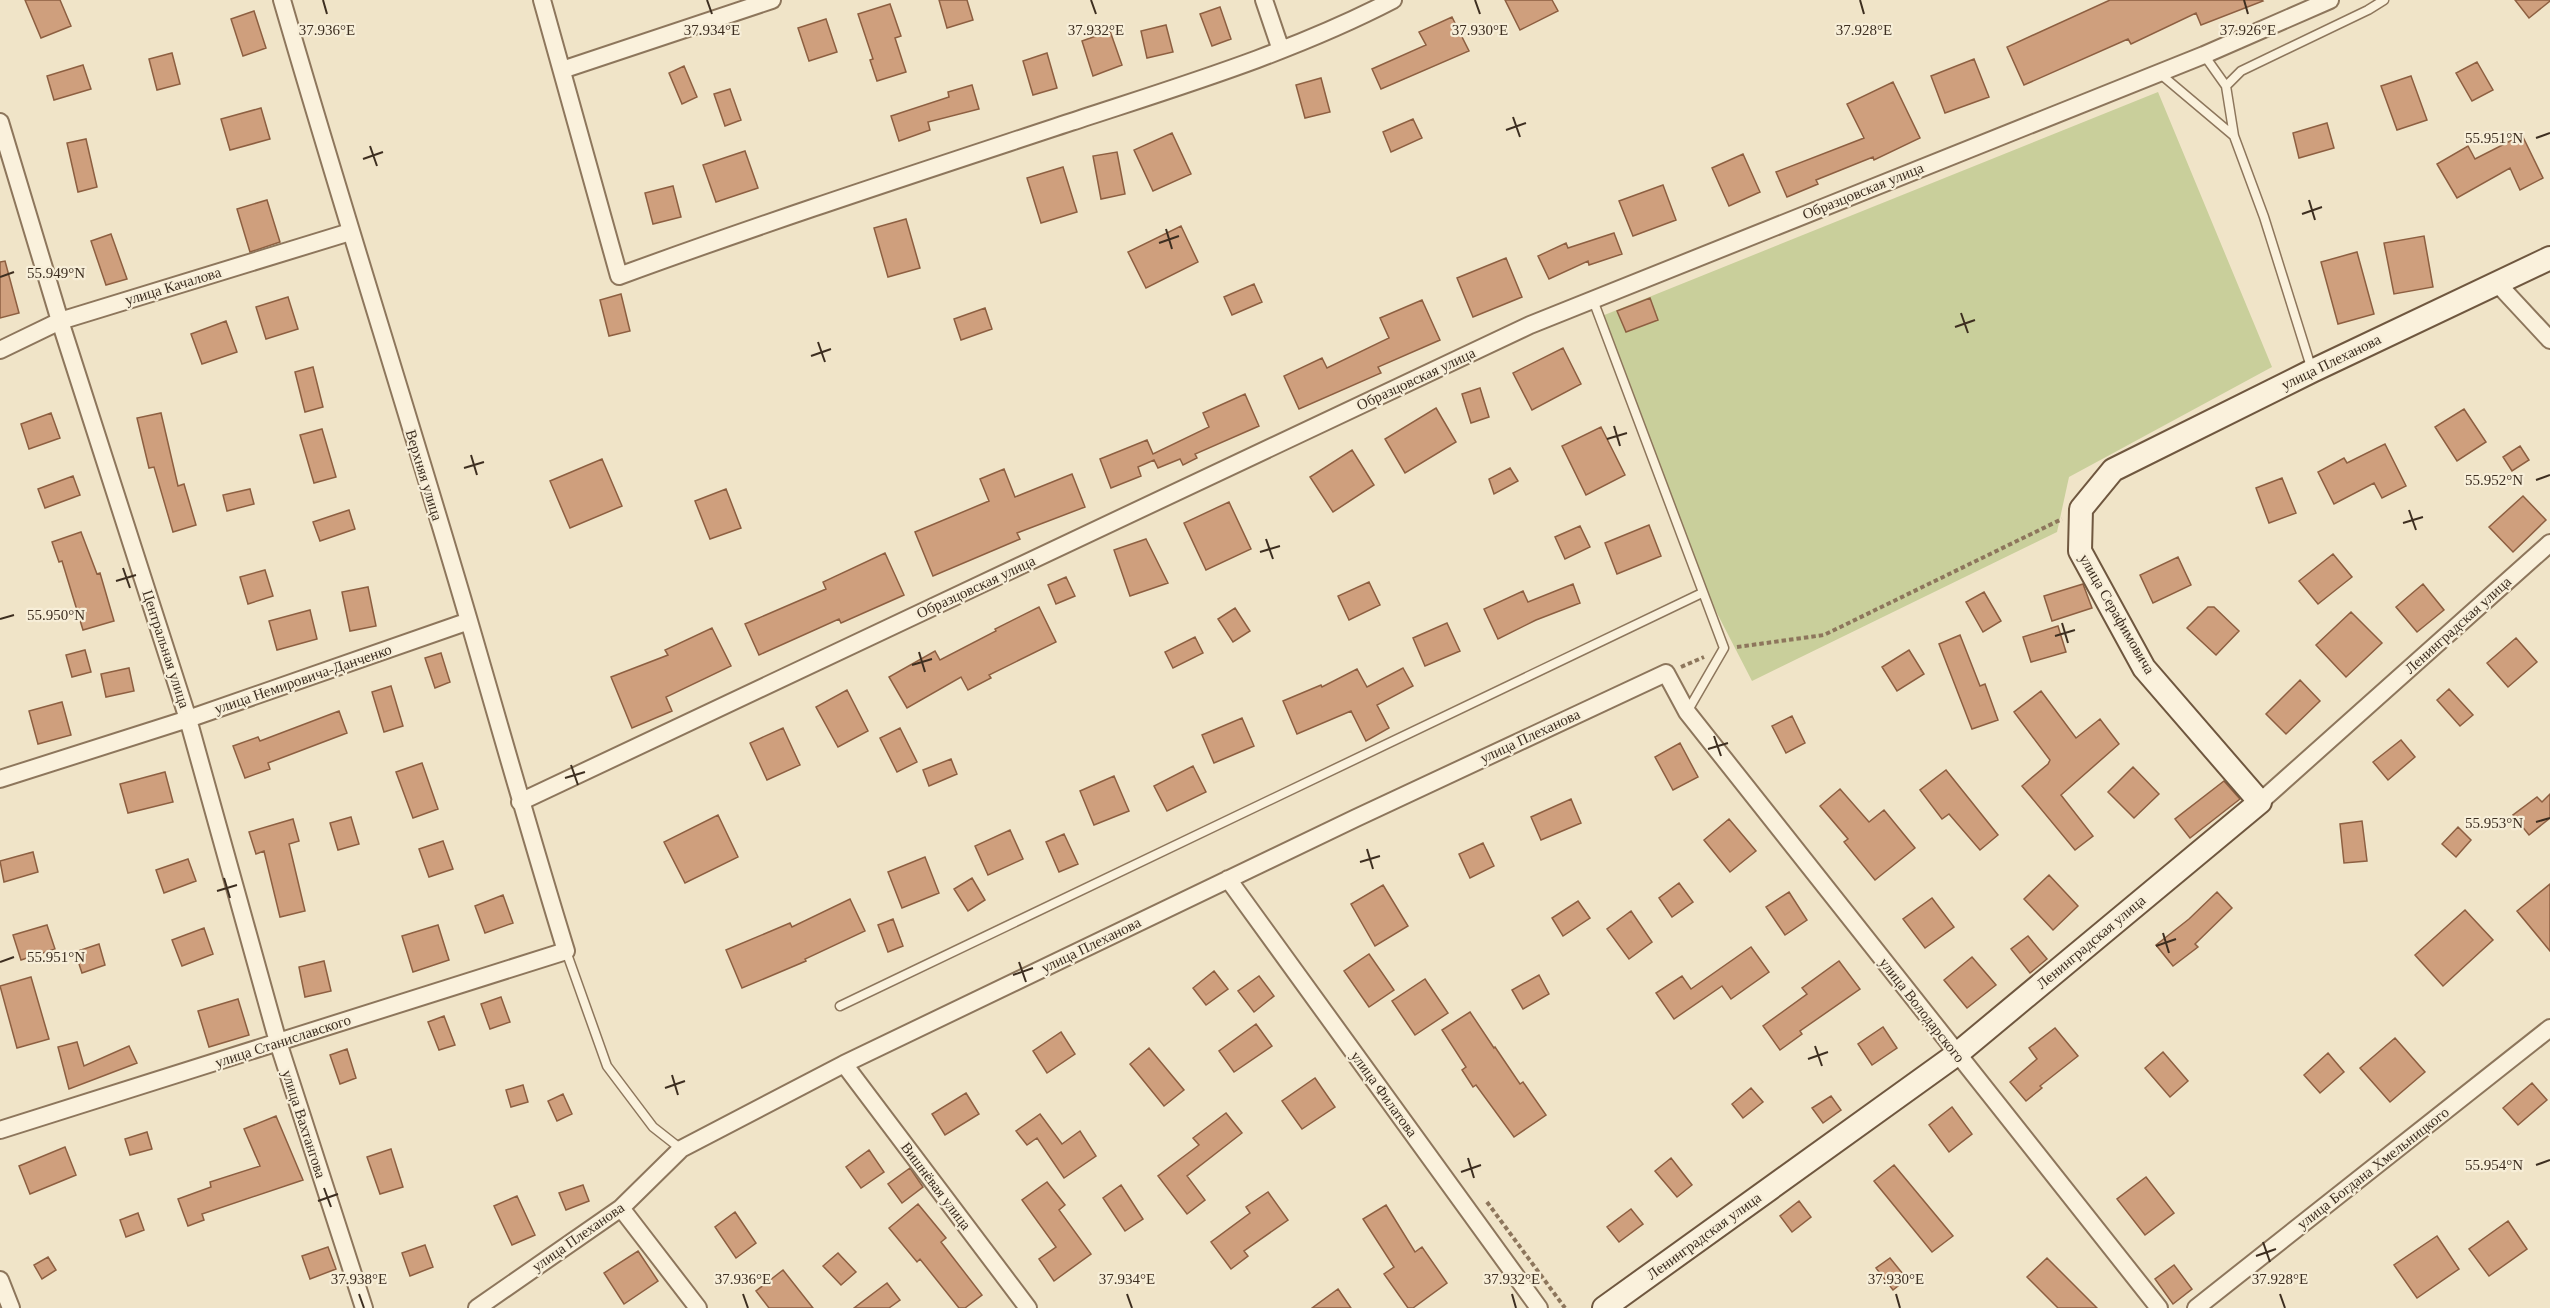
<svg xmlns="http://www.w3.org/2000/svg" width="2550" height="1308" font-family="Georgia,serif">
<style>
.green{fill:#c9cf9b}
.building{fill:#cf9f7d;stroke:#8d5f41;stroke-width:1.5}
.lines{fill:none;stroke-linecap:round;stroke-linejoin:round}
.lane-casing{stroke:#8d765c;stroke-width:11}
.street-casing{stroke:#8d765c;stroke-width:20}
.secondary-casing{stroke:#6f573f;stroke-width:26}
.path{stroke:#8d765c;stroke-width:4;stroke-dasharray:4.5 3;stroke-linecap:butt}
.lane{stroke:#faf1dc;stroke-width:8}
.street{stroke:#faf1dc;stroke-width:16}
.secondary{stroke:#faf1dc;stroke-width:22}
.ticks{fill:none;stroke:#3d2e20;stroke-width:2}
.labels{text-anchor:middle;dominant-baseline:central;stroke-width:4.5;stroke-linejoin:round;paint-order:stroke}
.street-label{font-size:15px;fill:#3d2e20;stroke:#f7eed8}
.ticks-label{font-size:15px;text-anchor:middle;fill:#3d2e20;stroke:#f7eed8;stroke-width:4.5;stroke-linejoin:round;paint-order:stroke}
</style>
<rect width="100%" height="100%" fill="#f0e4c8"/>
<path class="green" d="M2158 92 2272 367 2069 477 2057 532 1752 681 1703 586 1597 318Z"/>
<path class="building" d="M25 0H60L71 26 41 38Z
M939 0H967L973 20 947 28Z
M1505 0H1552L1558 11 1520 30Z
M2110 0H2262L2263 1 2201 25 2196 13 2131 44 2128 39 2024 85 2007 47Z
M2515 0H2550V1L2529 18Z
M890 4 901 36 895 38 906 72 877 81 870 60 873 59 858 14Z
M1220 7 1231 39 1212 46 1200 14Z
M254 11 266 48 243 56 231 19Z
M1452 17 1469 51 1381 89 1372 69 1426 45 1419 32Z
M826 19 837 52 809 61 798 28Z
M1166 25 1173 52 1147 58 1141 31Z
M1110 31 1122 65 1093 76 1082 41Z
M172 53 180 84 157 90 149 59Z
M1047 53 1057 88 1033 95 1023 61Z
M1974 59 1989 97 1945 113 1931 76Z
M2477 62 2493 90 2472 101 2456 73Z
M83 65 91 89 54 100 47 76Z
M684 66 697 97 682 104 669 73Z
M2411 76 2427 120 2397 130 2381 86Z
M1321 78 1330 112 1305 118 1296 85Z
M1893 82 1920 138 1874 160 1873 157 1816 180 1818 184 1787 197 1776 172 1864 138 1847 104Z
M972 85 979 109 928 122 930 130 899 141 891 116 949 97 948 92Z
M730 89 741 120 725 126 714 94Z
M261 108 270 139 230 150 221 119Z
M1413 119 1422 138 1391 152 1383 132Z
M2327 123 2334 148 2299 158 2293 133Z
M1172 133 1191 174 1153 191 1134 150Z
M2522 135 2543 178 2520 190 2510 168 2457 198 2437 164 2468 146 2475 159Z
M86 139 97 187 78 192 67 143Z
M745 151 758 188 716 202 703 165Z
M1117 152 1125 194 1101 199 1093 156Z
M1743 154 1760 192 1729 206 1712 168Z
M1063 167 1077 212 1041 223 1027 178Z
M1663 185 1676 220 1633 236 1619 201Z
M673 186 681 217 653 224 645 193Z
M267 200 280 242 250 252 237 209Z
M906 219 920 268 888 277 874 228Z
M1181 226 1198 262 1146 288 1128 252Z
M1614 233 1622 254 1589 265 1588 261 1549 279 1538 256 1566 243 1568 248Z
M111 234 127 279 106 285 91 241Z
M2424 236 2433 287 2394 294 2384 243Z
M2357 252 2374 314 2338 324 2321 262Z
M1506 258 1522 297 1473 317 1457 278Z
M5 261 19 313 0 318V262Z
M1254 284 1262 302 1232 315 1224 297Z
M621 294 630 331 609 336 600 300Z
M288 297 298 329 266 339 256 307Z
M1650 298 1658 320 1626 332 1617 311Z
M1422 300 1440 340 1378 367 1381 373 1299 409 1284 376 1322 358 1327 368 1389 338 1380 318Z
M985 308 992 329 961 340 954 319Z
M226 321 237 352 202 364 191 334Z
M1563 348 1581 384 1532 410 1513 373Z
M313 367 323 407 305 412 295 372Z
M1480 388 1489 417 1471 423 1462 394Z
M1245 394 1259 426 1195 454 1197 458 1183 465 1180 459 1158 468 1154 460 1138 467 1141 476 1111 488 1100 459 1147 440 1153 454 1209 427 1203 413Z
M1436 408 1456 442 1405 473 1385 439Z
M2464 409 2486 442 2457 461 2435 427Z
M51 413 60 438 29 449 21 424Z
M161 413 178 486 184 484 196 525 173 532 154 467 149 468 137 418Z
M1601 427 1625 475 1586 495 1562 446Z
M322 429 336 477 314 483 300 435Z
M2385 444 2406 486 2382 498 2374 483 2334 504 2318 472 2344 458 2347 463Z
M2520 446 2529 460 2512 471 2503 457Z
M1352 450 1374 485 1333 512 1310 477Z
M602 459 622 506 570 528 550 481Z
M1510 468 1518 481 1494 494 1489 479Z
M1004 469 1015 497 1072 474 1085 507 1017 533 1020 539 933 576 915 532 989 501 980 479Z
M73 476 80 495 45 508 38 489Z
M2282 478 2296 513 2269 523 2256 488Z
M250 489 254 504 227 511 223 495Z
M726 489 741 528 710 539 695 501Z
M2523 496 2546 520 2513 552 2489 527Z
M1229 502 1251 549 1206 570 1184 523Z
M349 510 355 529 320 541 313 522Z
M1649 525 1661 556 1617 574 1605 543Z
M1580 526 1590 547 1565 559 1555 537Z
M81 532 97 574 100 573 114 621 83 630 62 561 59 562 52 542Z
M1146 539 1168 583 1130 596 1114 550Z
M885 553 904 595 841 623 839 619 759 655 745 624 826 589 823 582Z
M2333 554 2352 577 2318 604 2299 581Z
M2178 557 2191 585 2153 603 2140 575Z
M265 570 273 596 248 604 240 577Z
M1066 577 1075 596 1056 604 1048 585Z
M1369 582 1380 605 1349 620 1338 596Z
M1573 584 1580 603 1536 620 1498 639 1484 609 1523 591 1528 602Z
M2083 584 2092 608 2052 621 2044 596Z
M2423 584 2444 610 2417 632 2396 607Z
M368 587 376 626 350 631 342 592Z
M1984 592 2001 621 1983 632 1966 602Z
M1039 607 1056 642 989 675 991 678 968 690 961 677 907 708 889 677 935 651 940 660 996 631 995 629Z
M2208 607H2214L2239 631 2216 655 2187 628Z
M1235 608 1250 631 1233 642 1218 619Z
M310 610 317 639 277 650 269 621Z
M2351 612 2382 643 2346 677 2316 645Z
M1447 623 1460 651 1425 666 1413 638Z
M2058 626 2066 652 2031 662 2023 637Z
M712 628 731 666 666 697 672 711 632 728 611 677 668 655 665 650Z
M1960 635 1980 686 1985 684 1998 720 1972 729 1939 644Z
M1195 637 1203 653 1173 668 1165 652Z
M2516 638 2537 662 2508 687 2487 663Z
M85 650 91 672 72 677 66 655Z
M1909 650 1924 674 1897 691 1882 667Z
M441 653 450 682 435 688 425 658Z
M129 668 134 691 106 697 101 674Z
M1403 668 1413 686 1377 705 1389 728 1366 741 1351 711 1297 734 1283 701 1321 685 1322 687 1357 669 1367 687Z
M2300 680 2320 701 2286 734 2266 714Z
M391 686 403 726 384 732 372 692Z
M2449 689 2473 715 2460 726 2437 700Z
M847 690 868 731 838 747 816 707Z
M2041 691 2076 738 2100 719 2119 744 2061 795 2093 836 2075 850 2022 786 2048 764 2050 760 2014 712Z
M62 702 71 735 38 744 29 711Z
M339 711 347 733 268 763 270 769 245 778 233 746 258 737 260 741Z
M1792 716 1805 743 1786 753 1772 726Z
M1242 718 1254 746 1214 763 1202 735Z
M783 728 800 765 767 780 750 743Z
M900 728 917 762 897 772 880 738Z
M2401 740 2415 757 2388 780 2373 762Z
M1680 743 1698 777 1673 790 1655 757Z
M951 759 957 774 929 786 923 770Z
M422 763 438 809 413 818 396 772Z
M1193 766 1206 792 1167 811 1154 786Z
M2133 767 2159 794 2134 818 2108 792Z
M1946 770 1998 835 1980 850 1949 814 1942 819 1920 790Z
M165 772 173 802 128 813 120 784Z
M1114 776 1129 811 1094 825 1080 791Z
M2224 781 2240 799 2190 838 2175 819Z
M1840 789 1869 822 1884 810 1915 848 1875 880 1844 842 1848 839 1820 806Z
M2550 794V818L2529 835 2513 815 2537 797 2542 802Z
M1571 799 1581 823 1541 840 1531 817Z
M718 815 738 857 685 883 664 842Z
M351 817 359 844 338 850 330 823Z
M293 819 299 841 289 844 305 911 280 917 264 851 256 854 249 832Z
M1729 819 1756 851 1730 872 1704 840Z
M2362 821 2367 861 2344 863 2340 824Z
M2458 827 2471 840 2456 857 2442 844Z
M1010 830 1023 859 988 875 975 846Z
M1064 834 1078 864 1059 872 1046 842Z
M443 841 453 869 429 877 419 849Z
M1483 843 1494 866 1470 878 1459 854Z
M33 852 38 872 4 882 0 861Z
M925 857 939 893 902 908 888 872Z
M188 859 196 881 164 893 156 870Z
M2049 875 2078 906 2053 930 2024 899Z
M972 878 985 900 968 911 954 889Z
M1679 883 1693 902 1672 917 1659 898Z
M2550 884V951L2517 911Z
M1383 885 1408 926 1375 946 1351 904Z
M1789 892 1807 920 1785 935 1766 907Z
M2217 892 2232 908 2195 944 2198 947 2173 966 2156 945 2189 919Z
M503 895 513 923 485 933 475 906Z
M1932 898 1954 927 1925 948 1903 919Z
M850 899 865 931 805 959 806 961 742 988 726 950 790 923 792 927Z
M1578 901 1590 918 1563 936 1552 918Z
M2465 910 2493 940 2443 986 2415 955Z
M1631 911 1652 942 1629 959 1607 929Z
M893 919 903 946 888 952 878 925Z
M47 925 55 949 21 960 13 935Z
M438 925 449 960 413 972 402 936Z
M204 928 213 954 182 966 172 940Z
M2028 936 2047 959 2030 973 2011 949Z
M99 944 105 965 82 973 75 952Z
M1751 947 1769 972 1731 999 1722 986 1674 1019 1656 993 1682 976 1691 989Z
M1369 954 1394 990 1369 1007 1344 971Z
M1972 957 1996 985 1967 1008 1944 980Z
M324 961 331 991 305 997 299 967Z
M1839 961 1860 989 1800 1031 1802 1034 1780 1050 1763 1026 1807 994 1802 988Z
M1214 971 1228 989 1206 1005 1193 988Z
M1539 975 1549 994 1523 1009 1512 990Z
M1259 976 1274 996 1254 1012 1238 991Z
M31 977 49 1039 17 1048 0 986Z
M1425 979 1448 1013 1415 1035 1392 1001Z
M501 997 510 1022 490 1029 481 1004Z
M238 999 249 1035 209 1047 198 1011Z
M1470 1012 1494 1048 1495 1047 1520 1084 1523 1082 1546 1115 1514 1137 1476 1085 1473 1087 1462 1070 1466 1067 1442 1030Z
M444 1016 455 1045 439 1050 428 1022Z
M1256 1024 1272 1046 1234 1072 1219 1051Z
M1883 1027 1897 1048 1872 1065 1858 1044Z
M2055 1028 2078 1056 2040 1086 2042 1088 2026 1101 2010 1082 2037 1059 2029 1048Z
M1061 1032 1075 1054 1047 1073 1033 1051Z
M2395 1038 2425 1072 2390 1102 2360 1068Z
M77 1042 84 1066 129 1046 137 1063 69 1089 58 1047Z
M1149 1048 1184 1090 1164 1106 1130 1064Z
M347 1049 356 1078 340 1084 330 1055Z
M2163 1052 2188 1081 2170 1097 2145 1068Z
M2328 1053 2344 1072 2320 1093 2304 1075Z
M1315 1078 1335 1107 1302 1129 1282 1101Z
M2532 1083 2547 1100 2518 1125 2503 1108Z
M523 1085 528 1102 511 1107 506 1090Z
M1751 1088 1763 1102 1743 1118 1732 1104Z
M966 1093 979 1114 945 1135 932 1114Z
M563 1094 572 1114 557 1121 548 1101Z
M1831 1096 1841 1110 1823 1123 1812 1108Z
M1952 1107 1972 1134 1949 1152 1929 1125Z
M1226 1113 1242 1133 1187 1176 1205 1200 1187 1214 1158 1176 1199 1145 1193 1138Z
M1040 1114 1062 1144 1080 1131 1096 1156 1064 1178 1037 1138 1027 1145 1016 1131Z
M276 1116 303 1180 202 1214 204 1220 188 1226 178 1199 211 1187 210 1182 260 1166 244 1129Z
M147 1132 152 1149 130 1155 125 1139Z
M65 1147 76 1175 30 1194 19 1166Z
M391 1149 403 1187 380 1194 367 1157Z
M869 1150 884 1172 861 1188 846 1167Z
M1671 1158 1692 1185 1677 1197 1655 1171Z
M1894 1165 1953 1236 1932 1252 1874 1181Z
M910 1168 923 1187 902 1203 888 1184Z
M2146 1177 2174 1213 2145 1235 2117 1199Z
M1047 1182 1065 1205 1059 1210 1091 1254 1054 1281 1039 1259 1056 1247 1022 1200Z
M583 1185 589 1201 566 1210 559 1193Z
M1121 1185 1143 1219 1125 1231 1103 1198Z
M1268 1192 1288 1220 1244 1251 1248 1256 1231 1269 1211 1242 1250 1213 1246 1207Z
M517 1196 535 1235 512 1245 494 1206Z
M1799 1201 1811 1217 1792 1232 1780 1216Z
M918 1204 946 1238 941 1242 982 1295 965 1308H959L920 1259 917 1262 889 1228Z
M1386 1205 1415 1252 1422 1247 1447 1283 1413 1308H1408L1384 1274 1394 1267 1363 1219Z
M1631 1209 1643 1224 1619 1242 1607 1227Z
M735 1212 756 1243 736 1258 715 1227Z
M138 1213 144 1230 126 1237 120 1220Z
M2508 1221 2527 1249 2489 1276 2469 1249Z
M2437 1236 2459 1269 2417 1298 2394 1265Z
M425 1245 433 1267 410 1276 402 1253Z
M328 1247 336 1269 310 1279 302 1256Z
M638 1251 658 1281 624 1304 604 1273Z
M838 1253 856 1272 841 1285 823 1266Z
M48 1257 56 1270 42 1279 34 1265Z
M1890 1258 1907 1279 1893 1290 1876 1268Z
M2047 1258 2097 1308H2058L2027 1277Z
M2174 1265 2192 1289 2173 1304 2155 1279Z
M783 1270 813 1308H769L756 1291Z
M887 1283 900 1300 889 1308H854Z
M1338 1289 1351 1308H1312Z"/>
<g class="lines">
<defs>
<path id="lane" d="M2204 55 2226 86 2234 136 2264 217 2312 370
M2158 72 2234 136
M2226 86 2241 71 2368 10 2384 0
M1593 300 1724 648 1687 712
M566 951 607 1066 653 1127 681 1149
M840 1006 1702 593"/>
<path id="street" d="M542 0 619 276C769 221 920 172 1071 122 1180 86 1291 53 1393 0
M1264 0 1281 50
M562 70 772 0
M0 122 60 321 188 719 278 1042 364 1308
M2497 283 2550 340
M0 350 60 321 350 232
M0 779 188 719 469 621
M520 802 1530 325 2204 55 2330 0
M2260 802 2550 543
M1228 879 1539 1308
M844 1064 1028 1308
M0 1130 566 951C532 841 501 731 469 621 408 413 342 207 282 0
M621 1208 698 1308
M0 1280 11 1308
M477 1308 621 1208 681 1149 844 1064 1356 818 1666 673 1687 712 2159 1308
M2196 1308 2550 1028"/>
<path id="secondary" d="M1604 1308 1957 1054 2260 802 2144 668 2080 551 2081 509 2113 470 2312 371 2550 258"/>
</defs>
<use href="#lane" class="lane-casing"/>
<use href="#street" class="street-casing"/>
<use href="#secondary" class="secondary-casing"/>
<path class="path" d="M1737 647 1824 635 2062 519
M1681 667 1704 657
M1487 1202 1565 1308"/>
<use href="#lane" class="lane"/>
<use href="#street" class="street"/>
<use href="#secondary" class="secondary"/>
</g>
<path class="ticks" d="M323 0 327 14M707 0 712 14M1091 0 1096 14M1475 0 1480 14M1860 0 1864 14M2244 0 2248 14M1513 117 1520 137M1506 130 1526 123M2536 138 2550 133M370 146 377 166M363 159 383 152M2309 200 2315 220M2302 214 2322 207M1166 229 1172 249M1159 243 1179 236M0 277 14 272M1961 313 1968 333M1955 327 1975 320M818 342 825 362M811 356 831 349M1614 426 1620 446M1607 439 1627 433M471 455 477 475M464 468 484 462M2536 480 2550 475M2409 510 2416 530M2403 523 2423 517M1266 539 1273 559M1260 552 1280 546M123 568 130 588M116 581 136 575M0 619 14 615M2062 623 2068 643M2055 636 2075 630M919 652 925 672M912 665 932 659M1714 736 1721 756M1708 749 1728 743M571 765 578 785M565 778 585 772M2536 822 2550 818M1367 849 1373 869M1360 862 1380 856M224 878 230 898M217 891 237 885M2163 933 2169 953M2156 946 2176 939M0 962 14 957M1019 962 1026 982M1013 975 1033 968M1815 1046 1822 1066M1808 1059 1828 1052M672 1075 678 1095M665 1088 685 1081M1468 1158 1474 1178M2536 1165 2550 1160M1461 1172 1481 1165M324 1188 331 1207M318 1201 338 1194M2263 1242 2270 1262M2256 1256 2276 1249M359 1294 364 1308M743 1294 748 1308M1127 1294 1132 1308M1512 1294 1516 1308M1896 1294 1900 1308M2280 1294 2285 1308"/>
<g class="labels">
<g class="street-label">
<text transform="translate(1863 191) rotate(-22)">Образцовская улица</text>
<text transform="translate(173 286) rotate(-17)">улица Качалова</text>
<text transform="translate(2331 362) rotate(-26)">улица Плеханова</text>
<text transform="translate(1416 379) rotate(-25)">Образцовская улица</text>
<text transform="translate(424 475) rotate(73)">Верхняя улица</text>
<text transform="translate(976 587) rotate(-25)">Образцовская улица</text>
<text transform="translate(2117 614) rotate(60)">улица Серафимовича</text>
<text transform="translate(2458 625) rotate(-42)">Ленинградская улица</text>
<text transform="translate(166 649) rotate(72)">Центральная улица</text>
<text transform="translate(303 679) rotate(-19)">улица Немировича-Данченко</text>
<text transform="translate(1530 736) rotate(-25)">улица Плеханова</text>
<text transform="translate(2091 942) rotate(-40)">Ленинградская улица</text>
<text transform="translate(1091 945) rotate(-26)">улица Плеханова</text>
<text transform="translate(1922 1010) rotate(52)">улица Володарского</text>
<text transform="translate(283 1041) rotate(-18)">улица Станиславского</text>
<text transform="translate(1384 1094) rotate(54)">улица Филатова</text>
<text transform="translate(304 1124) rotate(72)">улица Вахтангова</text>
<text transform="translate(2373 1168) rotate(-38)">улица Богдана Хмельницкого</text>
<text transform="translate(936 1186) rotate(53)">Вишнёвая улица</text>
<text transform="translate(1704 1236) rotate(-36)">Ленинградская улица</text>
<text transform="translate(578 1237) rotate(-35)">улица Плеханова</text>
</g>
</g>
<g class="ticks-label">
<text x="327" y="35">37.936°E</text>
<text x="712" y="35">37.934°E</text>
<text x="1096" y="35">37.932°E</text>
<text x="1480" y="35">37.930°E</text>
<text x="1864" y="35">37.928°E</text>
<text x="2248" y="35">37.926°E</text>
<text x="2494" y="143">55.951°N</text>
<text x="56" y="278">55.949°N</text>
<text x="2494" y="485">55.952°N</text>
<text x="56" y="620">55.950°N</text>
<text x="2494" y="828">55.953°N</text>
<text x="56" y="962">55.951°N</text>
<text x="2494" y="1170">55.954°N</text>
<text x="359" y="1284">37.938°E</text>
<text x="743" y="1284">37.936°E</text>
<text x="1127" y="1284">37.934°E</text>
<text x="1512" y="1284">37.932°E</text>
<text x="1896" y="1284">37.930°E</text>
<text x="2280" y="1284">37.928°E</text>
</g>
</svg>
